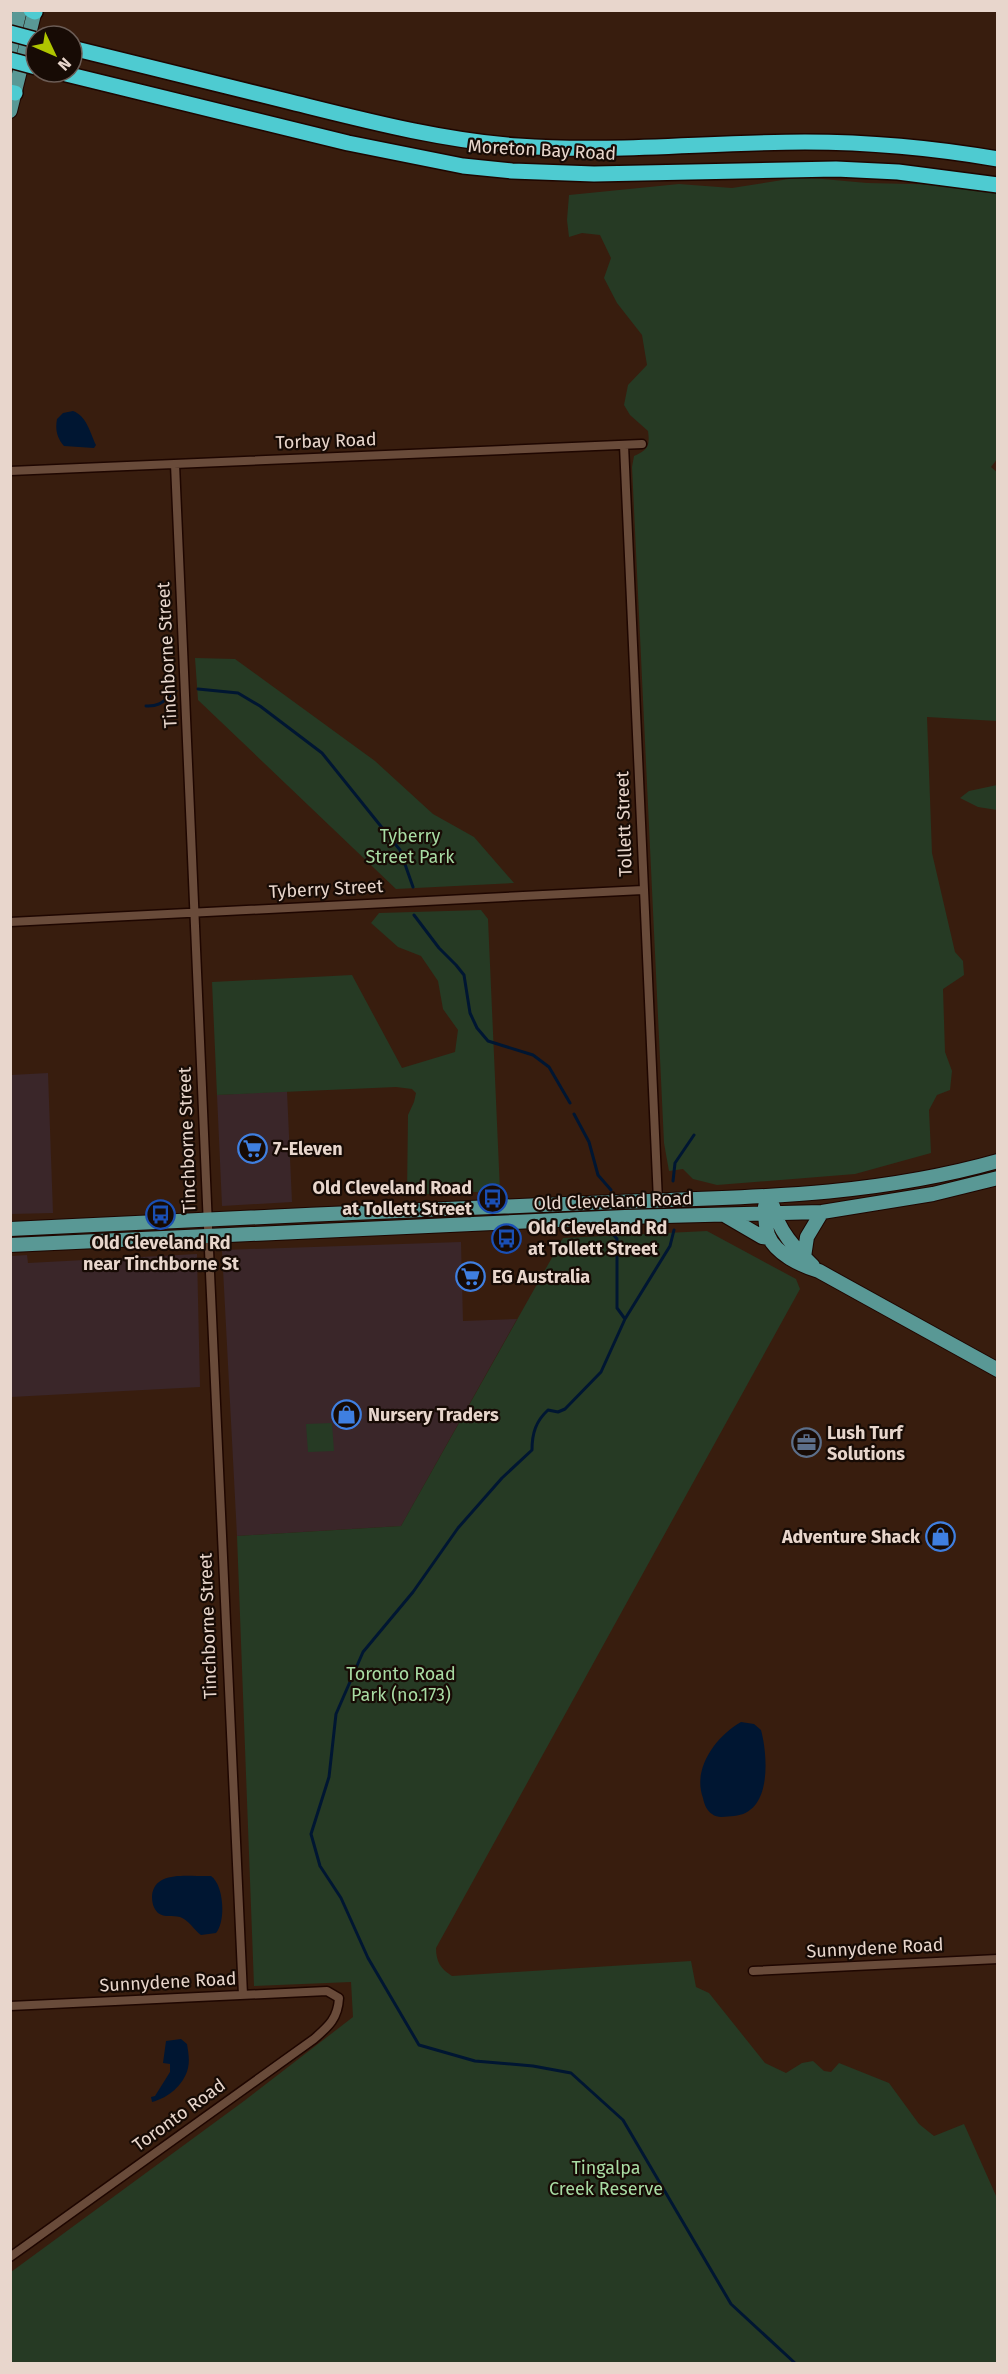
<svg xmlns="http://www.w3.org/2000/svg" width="1008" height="2374" font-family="'Fira Sans',sans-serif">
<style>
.commercial{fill:#3a2629}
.green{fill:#263a24}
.water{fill:#001632}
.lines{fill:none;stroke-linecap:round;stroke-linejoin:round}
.stream{stroke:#001632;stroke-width:3}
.street-casing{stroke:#1e0600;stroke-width:11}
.primary-casing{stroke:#1e0600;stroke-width:16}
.highway-casing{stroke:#1e0600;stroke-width:18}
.street{stroke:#694b3a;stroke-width:8}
.primary{stroke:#599895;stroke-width:14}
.highway{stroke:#4ecbd1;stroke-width:15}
.highway-bridge-casing{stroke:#1e0600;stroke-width:18;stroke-linecap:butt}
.highway-bridge{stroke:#4ecbd1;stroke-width:15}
.labels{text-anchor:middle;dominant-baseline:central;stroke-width:4.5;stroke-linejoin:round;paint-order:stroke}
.street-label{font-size:18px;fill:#e8d6cc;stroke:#170b05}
.park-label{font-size:18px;fill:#a8dba3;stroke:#170b05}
.poi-label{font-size:18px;font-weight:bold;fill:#e8d6cc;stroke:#170b05;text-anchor:start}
</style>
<rect width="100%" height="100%" fill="#381d0e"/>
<path class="commercial" d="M48 1073 53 1213 11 1214V1075Z
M287 1091 292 1202 222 1206 217 1095Z
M461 1242 463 1321 517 1319 401 1526 237 1536 222 1250Z
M197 1254 200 1387 11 1397V1256L27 1255 28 1263Z"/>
<path class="green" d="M801 177 867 183 955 185 997 193 998 458 991 467 998 473 997 721 927 717 932 853 955 952 963 961 964 975 943 989 945 1052 952 1071 950 1090 937 1095 929 1110 931 1153 855 1174 717 1185 693 1179 683 1169 669 1171 664 1143 632 467 634 456C648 450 650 446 648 431L630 415 624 405 628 385 647 365 642 335 617 303 604 278 611 258 600 235 582 233 569 237 567 220 569 195 679 184 732 188Z
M195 658 235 659 375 761 433 814 474 837 514 883 396 889 198 700Z
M997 785V810L978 807 960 798 969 791Z
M481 910 488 919 500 1191 407 1195 408 1115 414 1102 416 1093 412 1089 396 1087 217 1095 212 982 352 975 402 1068 455 1052 458 1030 443 1009 438 981 421 956 398 947 371 923 379 913Z
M707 1231 796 1279 800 1289 436 1948C436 1962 441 1969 452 1976L691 1961 696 1987 709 1993 765 2063 786 2073 802 2063 813 2061 824 2071 831 2072 839 2063 889 2083 919 2124 934 2136 964 2124 997 2198V2363H11V2272L244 2101 353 2017 351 1982 254 1986 237 1536 401 1526 563 1238Z
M332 1423 334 1451 308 1452 306 1424Z"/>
<path class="water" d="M73 411C87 416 90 433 96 445L94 448 64 446C57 438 55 430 57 419L63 413Z
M741 1722 754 1724 761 1730C768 1756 772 1813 734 1816 727 1816 718 1819 712 1814 707 1811 704 1804 703 1798 692 1769 716 1736 741 1722Z
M211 1876C224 1885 226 1921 216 1933L201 1935C194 1930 189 1920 180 1917 172 1915 165 1918 158 1913 153 1908 152 1902 152 1896 154 1869 191 1877 211 1876Z
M181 2039 187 2044C188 2051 190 2060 188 2068 184 2085 168 2098 152 2102L151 2097 155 2096 170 2072V2064L163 2063 166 2041Z"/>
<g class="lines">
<path class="stream" d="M198 689 238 693 260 706 322 753 400 850 413 887
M146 706C161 707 165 699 176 691
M414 915 439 948 456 965 464 975 470 1013 477 1028 488 1041 533 1055 549 1067 570 1103
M574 1114 589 1142 598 1175 611 1190
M673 1181 675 1163 694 1135
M674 1230 670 1246 625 1319 601 1372 565 1409 558 1412 548 1410C536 1421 532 1433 532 1450L502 1478 458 1528 413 1592 363 1652 336 1714 329 1777 311 1834 320 1866 341 1898 368 1958 419 2045 475 2061 533 2066 571 2073 623 2120 731 2304 796 2364
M612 1233 617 1239V1308L625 1319"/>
<defs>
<path id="street" d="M624 445 658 1201
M175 464C200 974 216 1485 243 1995
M10 471 642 444
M10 922 643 890
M753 1971 998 1959
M10 2006 327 1991 339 1998C338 2018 329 2026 314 2039L10 2257"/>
<path id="primary" d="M10 51 20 10
M10 111 35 10
M765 1206C765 1215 765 1226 768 1235 775 1254 802 1266 819 1271L998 1370
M773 1206C778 1231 795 1248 813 1266
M726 1216 762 1237 769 1238
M10 1229C203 1219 395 1211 588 1203 728 1197 860 1200 998 1161
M10 1245 625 1217 822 1212 933 1194 998 1178
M804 1257 807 1237 822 1212"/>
<path id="highway" d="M31 10 35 12
M72 48C144 66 215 83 287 101 364 120 439 140 518 146 614 153 709 142 805 142 870 142 934 148 998 159
M58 72 348 143 463 166 512 171 594 174 836 169 898 172 998 185
M10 92 15 93"/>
</defs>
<use href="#street" class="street-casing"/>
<use href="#primary" class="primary-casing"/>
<use href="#highway" class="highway-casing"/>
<use href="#street" class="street"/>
<use href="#primary" class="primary"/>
<use href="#highway" class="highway"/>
<defs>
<path id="highway-bridge" d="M10 33 36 40
M10 60 36 67"/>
</defs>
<use href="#highway-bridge" class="highway-bridge-casing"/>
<use href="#highway-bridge" class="highway-bridge"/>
</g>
<defs>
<symbol id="supermarket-ring" viewBox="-11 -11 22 22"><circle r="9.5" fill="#170b05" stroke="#3f7fe0" stroke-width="1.5"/><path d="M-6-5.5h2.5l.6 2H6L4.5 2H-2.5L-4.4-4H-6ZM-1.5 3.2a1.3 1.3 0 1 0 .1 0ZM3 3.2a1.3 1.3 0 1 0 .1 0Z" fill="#3f7fe0"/></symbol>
<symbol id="bus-ring" viewBox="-11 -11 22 22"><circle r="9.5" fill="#170b05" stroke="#1a4fb4" stroke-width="1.5"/><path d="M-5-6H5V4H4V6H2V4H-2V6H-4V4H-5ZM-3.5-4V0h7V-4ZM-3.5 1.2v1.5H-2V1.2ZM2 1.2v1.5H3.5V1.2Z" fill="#1a4fb4"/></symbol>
<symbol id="shop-ring" viewBox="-11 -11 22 22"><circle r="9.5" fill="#170b05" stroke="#3f7fe0" stroke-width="1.5"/><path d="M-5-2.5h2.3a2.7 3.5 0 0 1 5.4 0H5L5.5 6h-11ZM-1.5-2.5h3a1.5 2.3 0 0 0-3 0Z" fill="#3f7fe0"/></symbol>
<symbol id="office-ring" viewBox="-11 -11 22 22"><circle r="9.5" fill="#170b05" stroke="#5c6f8a" stroke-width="1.5"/><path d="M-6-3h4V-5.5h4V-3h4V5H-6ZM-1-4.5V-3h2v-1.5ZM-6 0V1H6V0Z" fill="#5c6f8a"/></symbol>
</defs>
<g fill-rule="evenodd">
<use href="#supermarket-ring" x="236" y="1132" width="33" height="33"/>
<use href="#bus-ring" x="476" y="1182" width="33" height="33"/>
<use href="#bus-ring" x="144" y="1198" width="33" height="33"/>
<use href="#bus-ring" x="490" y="1222" width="33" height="33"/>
<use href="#supermarket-ring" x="454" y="1260" width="33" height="33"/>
<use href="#shop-ring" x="330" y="1398" width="33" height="33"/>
<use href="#office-ring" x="790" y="1426" width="33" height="33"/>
<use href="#shop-ring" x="924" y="1520" width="33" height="33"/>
</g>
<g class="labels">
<g class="street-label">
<text transform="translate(542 150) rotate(3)">Moreton Bay Road</text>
<text transform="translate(326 441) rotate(-2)">Torbay Road</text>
<text transform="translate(167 655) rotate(-93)">Tinchborne Street</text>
<text transform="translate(624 824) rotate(-92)">Tollett Street</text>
<text transform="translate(326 889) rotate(-3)">Tyberry Street</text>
<text transform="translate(187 1140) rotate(-92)">Tinchborne Street</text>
<text transform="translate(613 1201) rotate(-2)">Old Cleveland Road</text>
<text transform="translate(208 1626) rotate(-92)">Tinchborne Street</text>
<text transform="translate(875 1948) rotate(-3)">Sunnydene Road</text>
<text transform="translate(168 1982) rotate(-3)">Sunnydene Road</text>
<text transform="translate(179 2115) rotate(-36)">Toronto Road</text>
</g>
<g class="park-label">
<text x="410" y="836">Tyberry<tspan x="410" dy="21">Street Park</tspan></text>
<text x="401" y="1674">Toronto Road<tspan x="401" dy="21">Park (no.173)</tspan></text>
<text x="606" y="2168">Tingalpa<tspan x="606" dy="21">Creek Reserve</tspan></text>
</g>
<g class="poi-label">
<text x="273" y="1149">7-Eleven</text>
<text x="472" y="1188" text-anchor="end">Old Cleveland Road<tspan x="472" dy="21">at Tollett Street</tspan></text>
<text x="528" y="1228">Old Cleveland Rd<tspan x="528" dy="21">at Tollett Street</tspan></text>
<text x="161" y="1243" text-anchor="middle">Old Cleveland Rd<tspan x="161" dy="21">near Tinchborne St</tspan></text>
<text x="492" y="1277">EG Australia</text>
<text x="368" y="1415">Nursery Traders</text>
<text x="827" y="1433">Lush Turf<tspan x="827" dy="21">Solutions</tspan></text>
<text x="920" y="1537" text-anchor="end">Adventure Shack</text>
</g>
</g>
<rect width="1008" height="2374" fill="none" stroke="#e8d6cc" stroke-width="24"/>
<g transform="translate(54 54) rotate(134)"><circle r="28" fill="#170b05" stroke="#6b5c55" stroke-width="1.5"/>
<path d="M0-4.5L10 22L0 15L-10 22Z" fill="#b0c500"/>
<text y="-9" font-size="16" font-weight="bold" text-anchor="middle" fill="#e8d6cc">N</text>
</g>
</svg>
